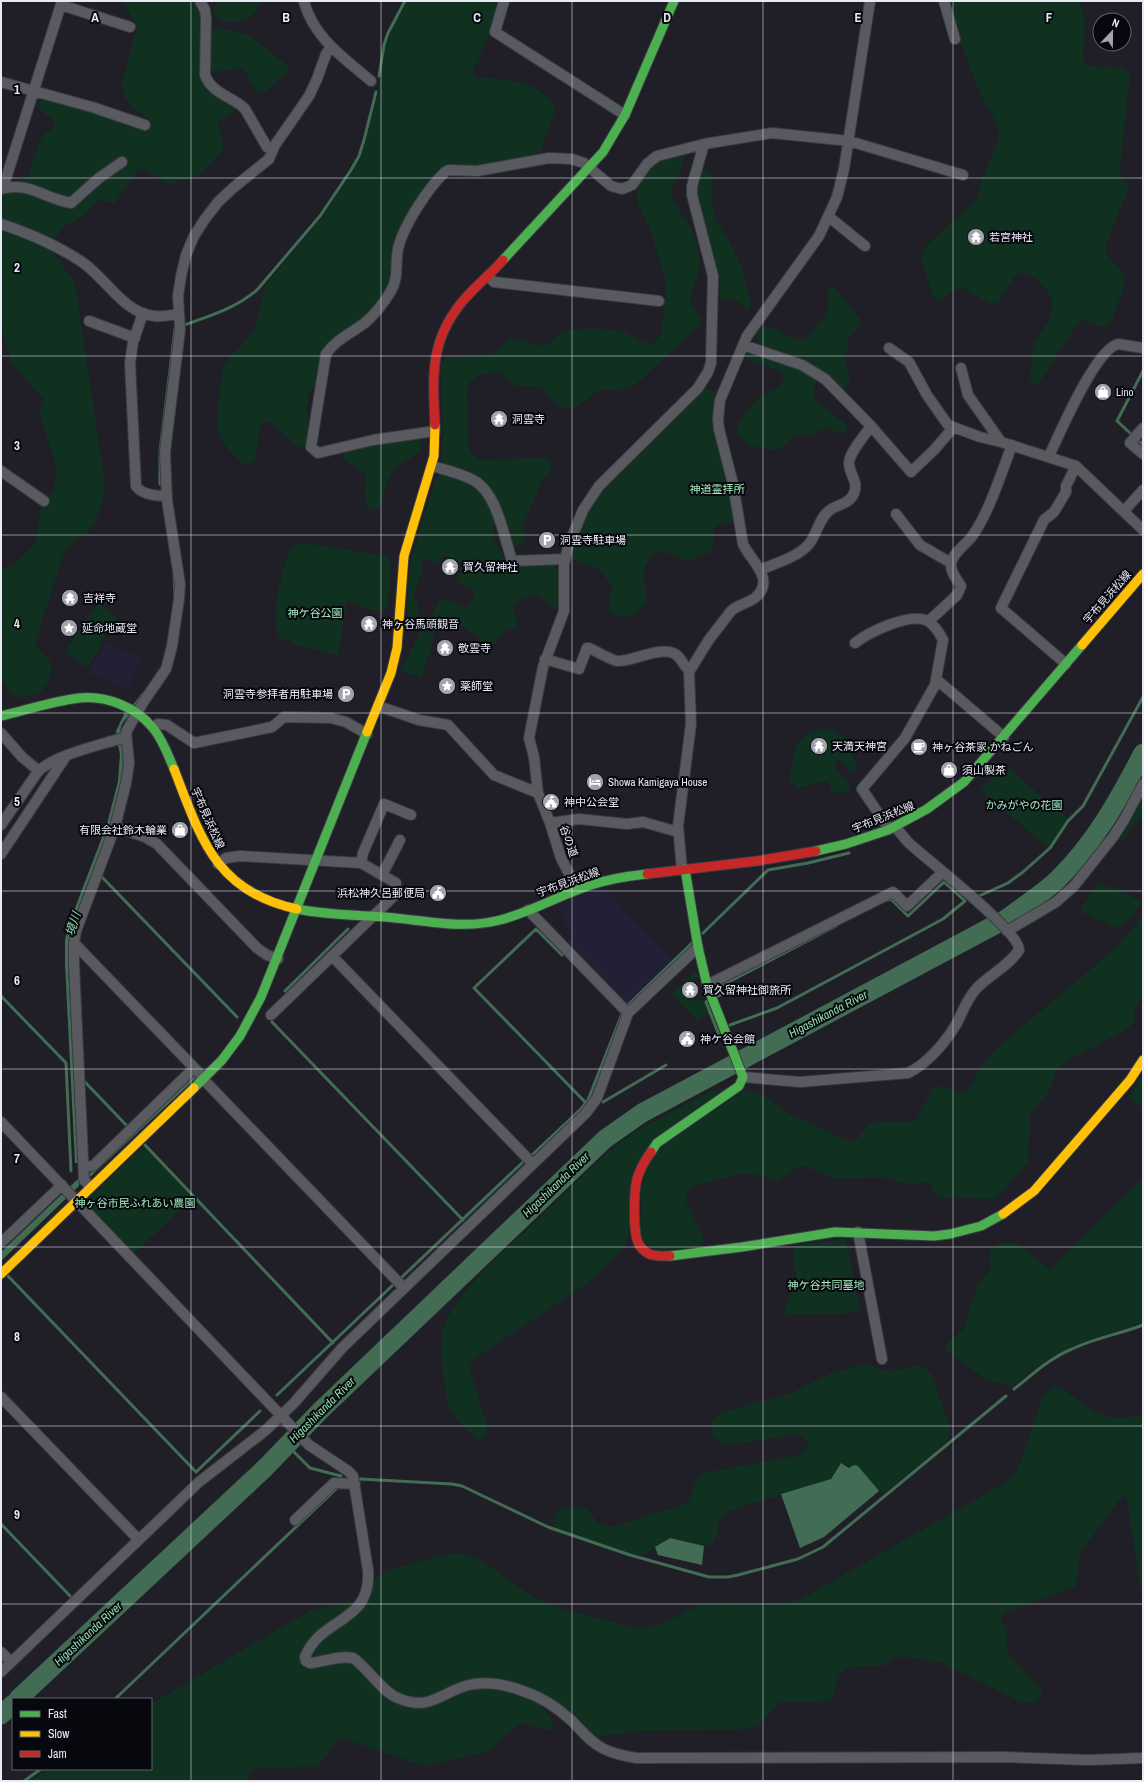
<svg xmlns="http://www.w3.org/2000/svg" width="1144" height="1782" font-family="'Archivo Narrow','Noto Sans JP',sans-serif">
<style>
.built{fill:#222034}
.green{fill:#103020}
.water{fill:#436c54}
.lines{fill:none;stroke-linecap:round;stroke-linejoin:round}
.stream{stroke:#436c54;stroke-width:3}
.river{stroke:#436c54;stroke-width:19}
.street-casing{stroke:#3b3b42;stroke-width:12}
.fast-casing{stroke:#3b3b42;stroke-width:11}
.slow-casing{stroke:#3b3b42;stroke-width:11}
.jam-casing{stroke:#3b3b42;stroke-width:11}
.street{stroke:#595960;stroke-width:10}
.fast{stroke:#4caf50;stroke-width:9}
.slow{stroke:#ffc107;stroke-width:9}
.jam{stroke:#c62828;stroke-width:9}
.grid{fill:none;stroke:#eaeaf6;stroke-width:1;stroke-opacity:0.55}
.labels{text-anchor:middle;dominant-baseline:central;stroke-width:4;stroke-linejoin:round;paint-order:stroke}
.poi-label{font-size:11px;fill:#eaeaf6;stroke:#07070e;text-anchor:start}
.park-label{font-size:11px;fill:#a4eebf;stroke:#07070e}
.street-label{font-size:11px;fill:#eaeaf6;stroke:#07070e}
.water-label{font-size:12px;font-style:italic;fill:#93ddaf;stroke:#07070e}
.grid-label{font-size:13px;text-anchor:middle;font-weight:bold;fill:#eaeaf6;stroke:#07070e;stroke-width:4;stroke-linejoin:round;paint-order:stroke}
</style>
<rect width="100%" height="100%" fill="#201f28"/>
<path class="built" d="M105 642 141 657 128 689 87 673 101 652Z
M605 887 628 914 673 960 627 1004 566 941 573 937 556 905Z"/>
<path class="green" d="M123 1H195L201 12 204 84 209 90 235 107V111C230 117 222 116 218 123L224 148 199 176 168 184 145 169H138L115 203 98 200 83 216 64 227 55 238 51 240 1 220V192L12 182 27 178 41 139 43 135 55 127C56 117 41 115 37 105L40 101 49 100 150 126C151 114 122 109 122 85L137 27Z
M217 1H261C257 20 229 29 215 16L214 8Z
M408 1H500L490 33 472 72 477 77C504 80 542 79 555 109L554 113 541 150 536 155 477 168 454 166 408 216 391 283 370 313 335 338 317 381 309 394 306 412 310 431 308 442 305 447 299 448 273 424 268 421 264 422 261 426 255 457 252 463 247 465 241 462 227 448 220 436 217 423 221 379 224 367 231 356 253 333 257 322 265 286 322 217 361 157 378 92 386 45 395 23Z
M949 1H1078C1089 17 1084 39 1083 58 1088 76 1117 59 1130 74L1120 169 1121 176 1128 185V190L1106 245 1105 251C1110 260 1121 267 1124 277 1126 285 1114 317 1109 325 1099 330 1089 318 1079 321L1038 385H1034C1029 381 1031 377 1031 371 1031 363 1031 354 1033 346 1036 337 1043 330 1048 322 1061 299 1043 279 1021 272L1015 276 997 304 989 303 963 288 955 290 938 301 933 297 922 259V255L925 247 978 198 980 184 997 143 999 135 998 126 981 96 959 38Z
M220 28 250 36 286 64 288 68V72L262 94C251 92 250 73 240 68L215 72 211 70 209 65 210 36 215 29Z
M677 156 682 157C687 167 670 184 672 195 674 206 684 215 689 225 697 239 702 259 698 275 696 284 691 292 690 302L701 320 698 327 635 385 625 389 599 390 578 406 572 408H565L553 402 545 390 539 387 516 386 502 373C489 371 470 375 467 389L469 448C471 456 475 458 483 460L545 458C558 462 550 477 541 480L542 481 524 524 521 523C527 530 526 539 521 545L515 546 511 544 492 495 443 466C440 461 440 456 444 452L442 451C445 427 440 402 441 378H442L440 374 441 362 446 358 493 354 511 338 545 346C552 342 557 335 565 332 576 327 608 328 619 331 630 333 639 341 651 344L657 340 661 333 666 293 665 278 651 231 639 207 636 194 639 184 651 167 659 161Z
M705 168 712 178C713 187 711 196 712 205 716 225 729 239 737 257 744 272 747 289 751 305L749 310C743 309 741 303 736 301 730 299 725 302 720 297L719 275 697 195 702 170Z
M1 228 27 238 52 252 75 282 105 485C105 497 96 525 87 533 78 540 69 544 64 554L36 639C35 657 59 654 49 678 46 683 44 687 41 692L17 698 12 694 1 679V569L14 565 35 544 41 508 54 489 57 469 40 414V410L45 400 12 364 3 334 1 319Z
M830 285 834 286 862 322 859 327 847 339 849 348 844 359 850 381 843 389 763 347 757 339 756 333C771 314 790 347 807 338 811 336 813 331 815 328 819 323 824 319 826 313 829 304 827 294 830 285Z
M749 352H753L788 363 816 378C818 386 811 392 814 400L846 424 848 427 844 433 839 434 829 428 809 435H796C790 438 788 444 782 447 770 454 736 446 738 428 738 422 755 400 761 396 766 392 774 391 780 387L784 378 782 372 779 370 749 361 746 359V355Z
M706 389 711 390 715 393 734 507H731L734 513 733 521 729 523 716 525 713 531V547C711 552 707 554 701 556 697 558 692 560 687 560 676 560 665 547 655 554 625 579 667 597 631 616L615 615 608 610 612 588 609 582 597 568 575 560 573 556C577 505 634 458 668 425 680 413 692 397 706 389Z
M411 437 417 439 422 443C420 459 402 459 394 470 386 479 384 494 381 505L378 509 371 510C360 502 368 484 364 472L344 460 343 455 346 451 350 449Z
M441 473 471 482 484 491 495 519 493 535 506 563 510 564H551C565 572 560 593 560 607L559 608C547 608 544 594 531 596 526 597 521 600 516 602 508 611 520 618 517 627L505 630 489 651 485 649 478 636 459 625H451L441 632 430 630 426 625 440 600H446L466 608C471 605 475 596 474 590L457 582 456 579 462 568V564L448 556H444L437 564 426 559 422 560V573L413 594C419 607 423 609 412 621L407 619 408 582 412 557 436 478Z
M303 543 382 555 388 557 391 562 388 609C382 615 350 605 347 599L338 655 292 644 290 636 289 639 285 641C263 632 284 570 288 553L292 547Z
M98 603 111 612 119 623 105 634 98 650 87 667 65 652Z
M421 630 435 634 422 677 401 671Z
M824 728 829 729 846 738 857 766 855 771 852 772 848 769 841 760H838C831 773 845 776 851 786L848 791 841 794 832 792 830 784 824 781 799 788 789 781 796 746C801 736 813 730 824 728Z
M1004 764 1068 819 1048 848 981 790Z
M1143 795V814L1139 821 1133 825 1126 839 1121 841 1120 836 1140 798Z
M1098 882 1112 889 1113 887 1142 902C1135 915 1128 922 1115 928L1080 911Z
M1143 915V997C1129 1010 1141 1018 1127 1029L1063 1063C1053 1071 1054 1081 1049 1091 1043 1100 1034 1107 1030 1116L1028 1162 999 1195 993 1199 939 1197 934 1193 932 1185 927 1182 910 1185 885 1177 837 1179 803 1166H798L778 1181 753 1174 744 1173 693 1186C687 1190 685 1194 686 1201L704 1238 703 1246 675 1250H656L645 1243 640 1230 642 1190 645 1171 661 1147 740 1093 746 1090 761 1094 792 1115 849 1141H855L869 1124 874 1123 910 1121 917 1120 933 1088C942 1084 953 1091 962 1093L967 1091 970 1087 981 1067 995 1050 1111 952 1123 940Z
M694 972H697L698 977 684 990 683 995 689 999 706 1000 711 1012 697 1020 672 994Z
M1143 1073V1108L1132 1101 1130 1096Z
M713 1090 717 1091 718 1093 654 1139 631 1190 628 1239 625 1246 588 1283 475 1358 472 1361 470 1370 487 1426C487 1433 486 1437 479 1440L475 1438C466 1429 455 1419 449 1408 445 1397 439 1344 442 1333 452 1293 518 1239 548 1210 574 1185 600 1156 631 1135 657 1118 686 1105 713 1090Z
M144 1146 193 1198 133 1254 87 1206V1200Z
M1143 1178V1322L1073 1346 1049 1359 1012 1386 987 1380 949 1353 946 1350V1345L964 1328 976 1289 979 1283 990 1270 991 1267 989 1254C991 1249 993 1248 997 1245 1019 1232 1034 1262 1051 1269Z
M846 1239 860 1311 842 1314 786 1315 784 1310 797 1280 792 1254 796 1245Z
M864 1364C873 1364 879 1370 888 1371 903 1373 920 1357 931 1374L950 1426V1432L945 1443 886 1492 884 1493 879 1491 858 1466 856 1465 849 1468 842 1463 839 1464 835 1475 827 1481 728 1511C712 1522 723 1545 704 1546L670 1538 645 1554 640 1555 630 1554 558 1529 554 1525 553 1521 557 1512C594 1494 588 1526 611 1527L683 1505C696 1497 691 1479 704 1473L799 1455 805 1451 808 1444 804 1437 796 1435 727 1445C710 1442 705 1422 720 1413L791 1393 833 1372Z
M1057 1387 1062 1389C1075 1398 1090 1411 1105 1416 1117 1419 1131 1416 1143 1415V1590L1140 1586 1127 1499 1123 1495 1080 1553 1076 1586 1002 1614 1001 1620 1006 1630 1008 1654 1042 1690C1042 1702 1031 1705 1021 1702L942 1663 911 1657H893L884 1666H866L845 1669C833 1680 838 1690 830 1701L780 1702 761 1723 748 1729 640 1731 595 1737 505 1682C480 1687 418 1708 397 1693 384 1684 373 1670 362 1659H311L309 1657 318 1643 365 1604 375 1579 386 1571C407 1566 443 1552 463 1554 481 1555 520 1591 541 1601 559 1609 579 1613 599 1618 610 1621 622 1626 634 1628 663 1632 685 1605 713 1603 746 1600 771 1610 803 1598L1005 1483 1015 1473 1022 1459 1043 1396 1052 1388Z
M348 1602H351L353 1605 352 1608C333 1622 310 1634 301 1656L331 1662H351C367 1676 390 1705 411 1707 430 1710 442 1701 457 1693 476 1685 496 1687 514 1693 524 1697 534 1699 541 1707 546 1712 554 1720 553 1728L550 1730C538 1729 528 1720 516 1726L489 1751 424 1766 342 1738C328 1742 329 1763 314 1767L257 1768 251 1770 248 1775 250 1781H30L46 1769H151V1704L311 1610Z"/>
<path class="water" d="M125 712 131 715C115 725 121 737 123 753 123 759 123 765 122 771 119 810 99 854 85 890 76 915 67 937 68 964L78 1163H75L65 964V941L67 929 107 824 118 781 120 754 116 736V731Z
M79 1178V1186L1 1261V1252Z
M841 1463 849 1468 854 1465 858 1466 879 1491 824 1537 800 1548 781 1494 831 1479Z
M670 1538 704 1546 702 1565 658 1555 655 1547Z"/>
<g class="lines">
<path class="stream" d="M379 76 384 45 388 33 405 1
M1130 433 1117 421 1143 371
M1140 442 1143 444
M160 484V452L175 329C206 316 230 312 257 290L320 216 351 170 359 156 364 140 376 92
M174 575 175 594
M134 706 143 694
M101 876 237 1017
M979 896 1008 883 1023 872 1050 848 1068 821 1083 806 1143 697
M703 933 768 870 808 863 849 853
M562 955 536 929 474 988 586 1103
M285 991 348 929
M1 996 66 1063 71 1171
M717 996 720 995 721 986 836 926
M707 1001 706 1002 719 1035 716 1036
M628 1005 692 943
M272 1022 463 1220
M730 1025 777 1008 943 919 965 901 944 882 908 916 891 899 888 900
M85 1082 129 1128
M603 1102 666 1065
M145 1145 333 1343
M533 1154 581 1109 588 1100 622 1014
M89 1176 195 1077
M8 1276 196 1472 260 1411
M402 1277 522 1163
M1014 1389C1033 1374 1050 1358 1072 1349 1095 1338 1120 1334 1143 1325
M277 1395 393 1285
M287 1445 310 1468 341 1476
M360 1479 452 1484 462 1486 548 1527 630 1555 709 1577H728L738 1575 798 1559 823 1547 1006 1396
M1 1524 73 1599
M115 1699 337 1488
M24 1781 41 1769"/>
<path class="river" d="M18 1699 265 1468 321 1410 605 1139 642 1113 1006 919C1023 906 1042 894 1057 880 1095 843 1119 799 1143 753
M1 1715 13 1704"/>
<defs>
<path id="street" d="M200 1 205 10 206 19 205 75C212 94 232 96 245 109L267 147 273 149
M504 1 495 32 625 115
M944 1 955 39
M304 2C314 38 344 58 371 81
M61 5 130 27
M1 82 92 107 145 125
M3 188 62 1
M1 189C29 181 45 199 71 203L99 178 122 162
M829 217 865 246
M1 224C28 233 58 246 82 262 106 278 124 314 155 316 163 317 171 315 179 314
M488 276 494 282 659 301
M143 313 133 342 130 363 136 486C142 495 157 496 167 496
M89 321 135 338
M743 345 802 365 825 379 871 426 911 472 934 450 953 428
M889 348 909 362 927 395 948 425 980 437 1001 442 1076 466 1143 530
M961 368 968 395 1001 442
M1143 428 1130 443 1143 454
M435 431 373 440 318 453 311 447 326 354C336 339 352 333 366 322 375 314 385 301 391 291 399 278 395 263 398 249 403 226 428 188 445 172L449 170 477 171 549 158 572 159 584 163 611 186 622 189 632 185 647 164 657 156 704 144 772 133 849 141 963 175
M1049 456C1060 433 1095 350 1118 344L1143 348
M432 466C445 470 460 473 473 480 497 492 504 537 512 561L565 559
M1 471 44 501
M1124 511 1143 490
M896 514 920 545 951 563
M760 570C776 563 798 557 809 544 817 534 819 518 830 510 838 504 850 504 854 493 859 482 849 474 849 463 849 453 865 435 871 426
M929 621 957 595 961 586C957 580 950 571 951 564 952 553 967 544 973 535 990 510 1001 474 1012 445
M855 643C869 632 910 612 928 621 934 625 940 634 943 640L935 685 905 738 862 789 889 829
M545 659 579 669 587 648H589C596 651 611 660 617 661 632 662 656 647 673 653 682 656 682 666 690 670
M1066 664 1001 608 1044 520 1054 512 1066 492V486L1076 466
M936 679 1004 737
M378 706 419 720 448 725 494 775 538 793
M153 728 158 724 167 725 194 743 272 727 284 717 331 718 346 722 367 734
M1 733 22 757 39 771
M550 823 579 819 627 824 643 822 678 832
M1 825 37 773C50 756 101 745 122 738L125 739
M115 827 145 837 157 844 257 948 267 955 278 959
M1 854 66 756
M361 863 363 853 384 804 411 815
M218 864 226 858 240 856 361 863 396 883 394 896 271 1015
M682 870 678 826 691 724 689 672 708 641 731 611C739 604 749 603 756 597 776 579 750 560 743 544L733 484 719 429 718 419 720 400 747 336 819 236 837 197 844 169 870 1
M382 875 400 840
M577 889 561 858 550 823 538 793 534 757 529 738 543 667 564 611V564L568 547 583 510 599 486 698 388 708 372 711 363 713 276 692 195V186L704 144
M528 910 628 1013
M1007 931 1056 902 1074 886 1113 837 1124 820 1143 784
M74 943 204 1078
M332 956 533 1164
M707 985 893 892 907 906 943 872
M743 1077 800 1082 908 1073C927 1064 946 1042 957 1023 963 1011 967 999 976 989 989 975 1009 966 1019 950 1020 931 927 860 909 843 904 838 900 832 895 827
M203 1079 404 1288
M1 1122 309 1445 348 1471 353 1476 368 1570C372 1624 321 1616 305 1657L306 1661 310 1663C325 1662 337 1655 353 1658 368 1668 382 1692 398 1698 430 1712 441 1692 469 1685 486 1681 507 1685 523 1691 541 1697 558 1708 572 1721 582 1731 590 1742 604 1749 614 1754 624 1756 636 1758L1005 1757 1089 1760 1143 1758
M84 1167 93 1166 194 1068
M91 1187 84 1180 74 964V943L76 931 115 827 126 783 129 763 126 732 144 701 166 669 172 646 179 599 180 584 167 500 165 452 180 330 178 296 181 276 186 255 194 236 205 219 218 202 233 188 269 159 275 145 309 96 317 79 326 54 331 47
M858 1232 882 1359
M1 1243 62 1185
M1 1397 139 1540
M295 1520 334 1483 355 1484
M1 1652 11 1662
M1 1672 199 1482 266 1430 294 1403 342 1348 586 1113 597 1098 628 1013 698 947"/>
<path id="fast" d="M503 260 603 152 625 115 674 1
M1 716C26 710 54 701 79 698 106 695 136 707 153 728 163 740 168 755 174 769
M816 851 846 844 888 830 927 809 964 782 1082 645
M297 909C326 915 356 915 385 917 423 920 462 930 500 920 531 912 560 895 591 885 609 879 628 876 647 874
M194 1088 222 1060 240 1036 261 997 367 732
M651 1152 657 1143 739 1086 743 1077 707 985 698 947 685 869
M670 1256 742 1247 835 1232 934 1236 950 1234 981 1226 1003 1214"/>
<path id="slow" d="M1082 645 1143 574
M367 732 391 673 397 648 404 556 434 456 435 425
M174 769C201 839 216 892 297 909
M1003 1214 1034 1191 1130 1080 1143 1060
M1 1274 194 1088"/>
<path id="jam" d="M435 425C433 377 429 342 462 302 474 287 490 275 503 260
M647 874 757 861 816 851
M651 1152C645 1160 640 1169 637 1179 634 1192 632 1235 640 1246 647 1257 659 1256 670 1256"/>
</defs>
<use href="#street" class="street-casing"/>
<use href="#fast" class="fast-casing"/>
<use href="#slow" class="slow-casing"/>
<use href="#jam" class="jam-casing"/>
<use href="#street" class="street"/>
<use href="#fast" class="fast"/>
<use href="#slow" class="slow"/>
<use href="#jam" class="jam"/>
</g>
<path class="grid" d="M191 1V1781M381 1V1781M572 1V1781M763 1V1781M953 1V1781M1 178H1143M1 356H1143M1 535H1143M1 713H1143M1 891H1143M1 1069H1143M1 1247H1143M1 1426H1143M1 1604H1143"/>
<defs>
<symbol id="temple-disc" viewBox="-11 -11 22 22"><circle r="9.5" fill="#a3a3ae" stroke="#07070e"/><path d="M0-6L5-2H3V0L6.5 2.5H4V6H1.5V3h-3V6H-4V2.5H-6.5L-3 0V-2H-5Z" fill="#fff"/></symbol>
<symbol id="shop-disc" viewBox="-11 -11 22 22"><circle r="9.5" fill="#a3a3ae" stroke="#07070e"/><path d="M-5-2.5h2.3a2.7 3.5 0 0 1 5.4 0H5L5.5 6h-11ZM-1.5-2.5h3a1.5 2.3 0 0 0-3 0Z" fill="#fff"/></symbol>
<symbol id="parking-disc" viewBox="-11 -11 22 22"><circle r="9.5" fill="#a3a3ae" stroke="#07070e"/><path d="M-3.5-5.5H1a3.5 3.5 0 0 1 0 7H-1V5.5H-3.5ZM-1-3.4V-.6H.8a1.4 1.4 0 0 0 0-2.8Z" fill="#fff"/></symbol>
<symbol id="sight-disc" viewBox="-11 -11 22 22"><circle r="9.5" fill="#a3a3ae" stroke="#07070e"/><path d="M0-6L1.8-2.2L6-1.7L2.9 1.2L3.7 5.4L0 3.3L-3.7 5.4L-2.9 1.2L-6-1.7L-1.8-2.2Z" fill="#fff"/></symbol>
<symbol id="cafe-disc" viewBox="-11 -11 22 22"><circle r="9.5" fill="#a3a3ae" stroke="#07070e"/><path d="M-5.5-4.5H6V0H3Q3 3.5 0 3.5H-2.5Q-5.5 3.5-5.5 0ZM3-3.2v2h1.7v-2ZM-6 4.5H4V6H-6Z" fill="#fff"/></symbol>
<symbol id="hotel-disc" viewBox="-11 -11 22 22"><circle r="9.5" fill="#a3a3ae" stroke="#07070e"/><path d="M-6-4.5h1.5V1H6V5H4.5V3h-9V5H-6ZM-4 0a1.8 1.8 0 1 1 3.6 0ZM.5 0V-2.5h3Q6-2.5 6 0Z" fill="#fff"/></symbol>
<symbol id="civic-disc" viewBox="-11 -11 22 22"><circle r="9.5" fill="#a3a3ae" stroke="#07070e"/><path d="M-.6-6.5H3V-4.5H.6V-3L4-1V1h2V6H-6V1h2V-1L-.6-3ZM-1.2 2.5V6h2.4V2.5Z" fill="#fff"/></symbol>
</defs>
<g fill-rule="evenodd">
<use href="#temple-disc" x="966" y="227" width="20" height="20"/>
<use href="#shop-disc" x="1093" y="382" width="20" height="20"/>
<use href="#temple-disc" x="489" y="409" width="20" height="20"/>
<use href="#parking-disc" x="537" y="530" width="20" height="20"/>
<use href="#temple-disc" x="440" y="557" width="20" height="20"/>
<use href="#temple-disc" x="60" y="588" width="20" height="20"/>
<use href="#temple-disc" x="359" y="614" width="20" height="20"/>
<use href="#sight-disc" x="59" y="618" width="20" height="20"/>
<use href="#temple-disc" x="435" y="638" width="20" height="20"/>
<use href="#sight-disc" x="437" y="676" width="20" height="20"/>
<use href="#parking-disc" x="336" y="684" width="20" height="20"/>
<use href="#temple-disc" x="809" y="736" width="20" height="20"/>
<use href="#cafe-disc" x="909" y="737" width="20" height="20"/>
<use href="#shop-disc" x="939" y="760" width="20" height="20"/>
<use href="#hotel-disc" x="585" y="772" width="20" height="20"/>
<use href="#civic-disc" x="541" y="792" width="20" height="20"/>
<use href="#shop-disc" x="170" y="820" width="20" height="20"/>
<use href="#civic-disc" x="428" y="883" width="20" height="20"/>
<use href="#temple-disc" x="680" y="980" width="20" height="20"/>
<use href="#civic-disc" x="677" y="1029" width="20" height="20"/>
</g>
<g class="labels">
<g class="poi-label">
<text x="989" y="237">若宮神社</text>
<text x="1116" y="392">Lino</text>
<text x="512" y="419">洞雲寺</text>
<text x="560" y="540">洞雲寺駐車場</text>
<text x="463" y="567">賀久留神社</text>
<text x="83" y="598">吉祥寺</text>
<text x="382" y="624">神ヶ谷馬頭観音</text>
<text x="82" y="628">延命地蔵堂</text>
<text x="458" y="648">敬雲寺</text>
<text x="460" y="686">薬師堂</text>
<text x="333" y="694" text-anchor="end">洞雲寺参拝者用駐車場</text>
<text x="832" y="746">天満天神宮</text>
<text x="932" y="747">神ヶ谷茶家 かねごん</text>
<text x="962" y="770">須山製茶</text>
<text x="608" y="782">Showa Kamigaya House</text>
<text x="564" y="802">神中公会堂</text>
<text x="167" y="830" text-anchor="end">有限会社鈴木輪業</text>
<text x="425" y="893" text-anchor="end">浜松神久呂郵便局</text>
<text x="703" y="990">賀久留神社御旅所</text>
<text x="700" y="1039">神ケ谷会館</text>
</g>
<g class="park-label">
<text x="717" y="489">神道霊拝所</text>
<text x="315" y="613">神ケ谷公園</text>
<text x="1024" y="805">かみがやの花園</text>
<text x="135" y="1203">神ヶ谷市民ふれあい農園</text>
<text x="826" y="1285">神ケ谷共同墓地</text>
</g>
<g class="street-label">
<text transform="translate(1107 597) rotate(-49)">宇布見浜松線</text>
<text transform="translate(883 817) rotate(-22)">宇布見浜松線</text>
<text transform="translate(208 818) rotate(66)">宇布見浜松線</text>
<text transform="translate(569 841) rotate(71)">谷の道</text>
<text transform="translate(568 882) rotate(-20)">宇布見浜松線</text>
</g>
<g class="water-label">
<text transform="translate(73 924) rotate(-71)">境川</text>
<text transform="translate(828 1014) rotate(-28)">Higashikanda River</text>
<text transform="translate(556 1185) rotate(-44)">Higashikanda River</text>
<text transform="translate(322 1410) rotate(-45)">Higashikanda River</text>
<text transform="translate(88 1634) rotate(-43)">Higashikanda River</text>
</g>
</g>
<g class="grid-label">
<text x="95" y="22">A</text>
<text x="286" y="22">B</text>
<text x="477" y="22">C</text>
<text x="667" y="22">D</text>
<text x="858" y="22">E</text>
<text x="1049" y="22">F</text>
<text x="17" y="94">1</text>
<text x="17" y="272">2</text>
<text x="17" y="450">3</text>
<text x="17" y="628">4</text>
<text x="17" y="806">5</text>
<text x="17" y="985">6</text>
<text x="17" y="1163">7</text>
<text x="17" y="1341">8</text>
<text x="17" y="1519">9</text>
</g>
<rect width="1144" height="1782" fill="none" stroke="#eaeaf6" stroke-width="4"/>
<rect x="12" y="1698" width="140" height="72" fill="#07070e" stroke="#62626b"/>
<rect x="20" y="1711" width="20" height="6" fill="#4caf50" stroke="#62626b"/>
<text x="48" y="1718" font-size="12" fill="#eaeaf6">Fast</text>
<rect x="20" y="1731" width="20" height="6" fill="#ffc107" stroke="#62626b"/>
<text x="48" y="1738" font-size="12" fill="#eaeaf6">Slow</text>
<rect x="20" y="1751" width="20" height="6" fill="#c62828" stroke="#62626b"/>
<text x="48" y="1758" font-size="12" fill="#eaeaf6">Jam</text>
<g transform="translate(1112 32) rotate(22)"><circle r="19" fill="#07070e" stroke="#62626b"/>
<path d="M0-3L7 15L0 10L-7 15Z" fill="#a3a3ae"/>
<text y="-6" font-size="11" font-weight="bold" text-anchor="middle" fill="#eaeaf6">N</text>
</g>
</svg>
